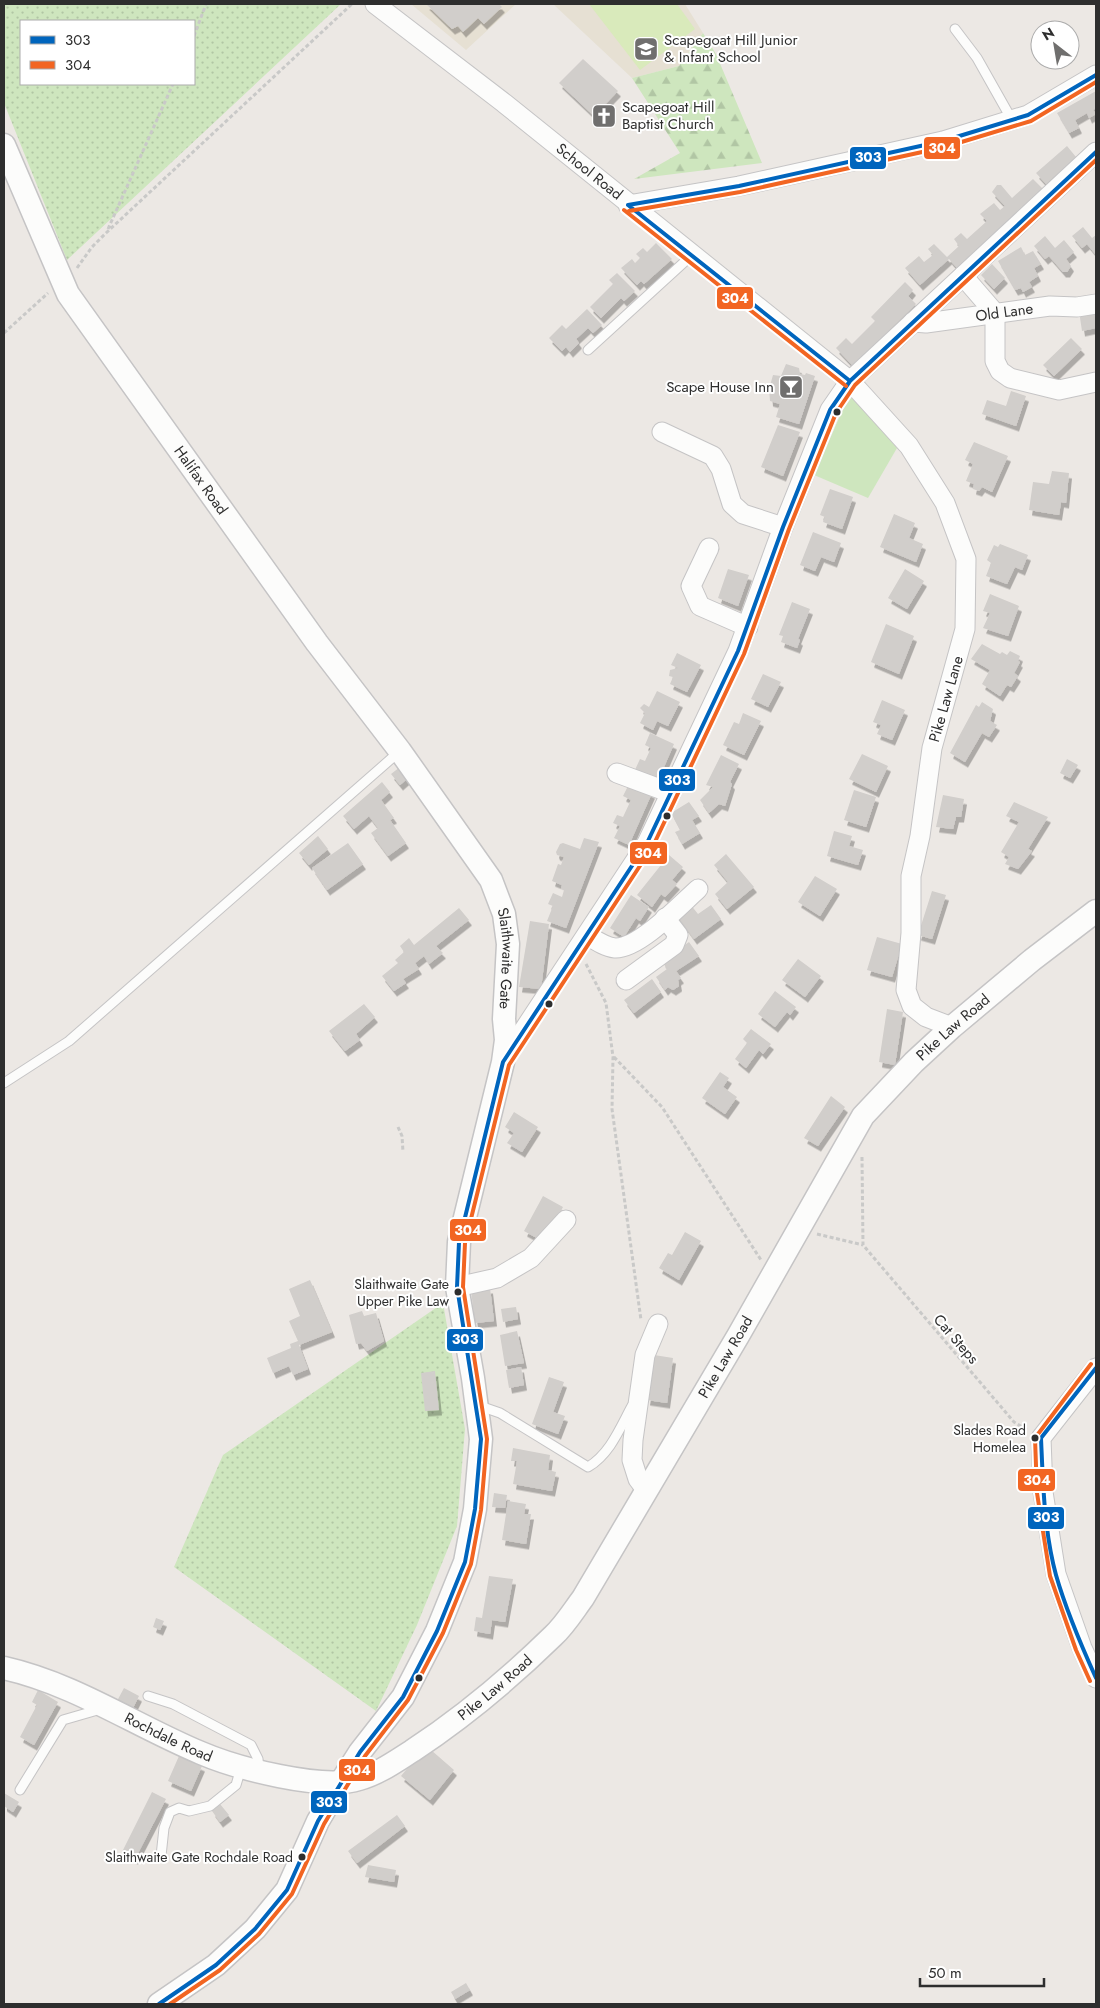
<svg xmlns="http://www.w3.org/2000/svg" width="1100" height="2008" font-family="Jost,sans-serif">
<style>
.education{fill:#e6e0d3}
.grass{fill:url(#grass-dots);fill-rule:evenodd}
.forest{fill:url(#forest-firs)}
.park{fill:#cee6be}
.pitch{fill:#d9eabb}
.building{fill:#d1cecb;filter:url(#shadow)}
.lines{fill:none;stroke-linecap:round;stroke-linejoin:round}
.service-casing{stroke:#c5c4c5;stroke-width:11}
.minor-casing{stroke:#c5c4c5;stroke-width:21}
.tertiary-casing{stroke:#c5c4c5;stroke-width:25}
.path{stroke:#c9c9c8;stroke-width:3;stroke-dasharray:4 2.5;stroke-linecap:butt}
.service{stroke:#fcfcfb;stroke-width:9}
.minor{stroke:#fcfcfb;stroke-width:19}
.tertiary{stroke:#fcfcfb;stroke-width:22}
.bus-1-casing{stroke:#fff;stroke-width:8}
.bus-2-casing{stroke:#fff;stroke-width:8}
.bus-1{stroke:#0065bd;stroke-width:4}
.bus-2{stroke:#f26522;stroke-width:4}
.bus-dot{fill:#2e2e2e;stroke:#fff;stroke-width:2}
.labels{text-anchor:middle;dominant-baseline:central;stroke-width:4;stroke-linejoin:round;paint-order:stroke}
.bus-label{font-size:14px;fill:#2e2e2e;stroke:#fff;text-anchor:end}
.poi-label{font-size:15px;fill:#2e2e2e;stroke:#fff;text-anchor:start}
.street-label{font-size:15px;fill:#2e2e2e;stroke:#fff}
.line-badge{stroke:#fff;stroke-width:2}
.badge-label{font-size:14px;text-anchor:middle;font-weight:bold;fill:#fff}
</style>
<defs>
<pattern id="grass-dots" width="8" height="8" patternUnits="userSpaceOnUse" patternTransform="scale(1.25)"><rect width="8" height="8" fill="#cee6be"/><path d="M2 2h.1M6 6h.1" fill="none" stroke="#b1c6a4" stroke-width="1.8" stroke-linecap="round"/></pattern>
<pattern id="forest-firs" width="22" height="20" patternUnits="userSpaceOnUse" patternTransform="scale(1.25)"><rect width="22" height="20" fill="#cee6be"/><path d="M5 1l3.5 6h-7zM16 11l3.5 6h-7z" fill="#b1c6a4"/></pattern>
<filter id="shadow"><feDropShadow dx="3" dy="5.5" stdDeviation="0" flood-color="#0004"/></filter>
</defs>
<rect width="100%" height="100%" fill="#ece8e4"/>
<path class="education" d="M411 4H516L466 50Z
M553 4H685L703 33 679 66 632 78Z"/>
<path class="grass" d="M4 4H341L67 260 4 103ZM21 21H194V84H21Z
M443 1303 465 1429 457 1526 417 1625 376 1711 174 1567 223 1455Z"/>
<path class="forest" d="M703 33 716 54 762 163 634 179 680 153 632 78 679 66Z"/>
<path class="park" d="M850 393 897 448 868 498 814 475Z"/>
<path class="pitch" d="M589 4H677L695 29 640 70Z"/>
<path class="building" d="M426 4H499L502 7 484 24 478 18 463 32 458 26 452 29Z
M583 59 618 91 594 116 559 83Z
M1096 91V108L1093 110 1096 114 1089 118 1087 113 1075 120 1079 128 1069 133 1057 113Z
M1067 146 1076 157 1046 184 1036 173Z
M1033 179 1043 189 957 268 949 259 920 285 905 268 919 256 924 262 933 255 928 249 934 244 947 257 959 246 954 239 961 233 967 239 987 221 980 214 994 203 1000 210 1005 206 992 192 997 185H1001L1012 198Z
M1083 227 1092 238 1096 235V255L1087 244 1082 248 1072 236Z
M1045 236 1055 248 1064 240 1074 252 1066 259 1071 266 1067 272H1063L1049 256 1045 259 1034 246Z
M656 243 672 259 644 284 641 281 637 285 621 268 632 259 635 263 640 258 636 254 643 248 647 252Z
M1021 247 1025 255 1033 251 1041 264 1034 268 1038 276 1029 282 1032 287 1023 292 1021 288 1015 290 998 261Z
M992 264 1005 278 994 289 981 275Z
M617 273 635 291 624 301 621 298 601 318 590 307 613 284 609 280Z
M905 282 913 290 908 296 916 304 853 366 836 348 846 338 852 344 875 321 871 317Z
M587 309 602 325 593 333 588 328 576 339 579 343 570 352 566 347 562 351 549 338 562 325 566 329Z
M1096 309V328L1082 331 1079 311Z
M1071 338 1082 349 1054 376 1043 365Z
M786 364 799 368 800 374 805 375 806 373 815 376 799 424 776 417 780 404 770 401 769 389 773 375 781 376Z
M1011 391 1026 396 1016 426 982 414 987 400 1006 406Z
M778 425 800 432 783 476 761 467Z
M974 442 1008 456 992 492 982 487 979 491 973 489 974 484 966 481 973 464 965 460Z
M1052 471 1069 473 1066 503 1061 502 1059 515 1029 510 1033 482 1049 484Z
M830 489 853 497 842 529 823 522 825 517 820 515Z
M894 514 915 523 909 538 923 544 916 562 880 547Z
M813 532 841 543 834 562 821 557 815 571 800 565Z
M1000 544 1028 555 1022 570 1015 567 1007 584 986 576 991 563 987 560 994 545 998 547Z
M728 569 749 575 738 606 718 598Z
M905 569 924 581 907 609 888 598Z
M990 594 1019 606 1008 636 983 628 990 613 983 611Z
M792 602 810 609 798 639 800 640 797 648 781 642 783 636 779 635Z
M886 624 914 636 899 674 871 662Z
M982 644 1000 654 1002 652 1007 655 1010 651 1020 656 1018 661 1020 662 1014 673 1018 676 1011 687 1007 685 1000 696 982 684 990 670 971 659Z
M677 653 701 665 687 692 670 684 673 677 669 676 670 670 678 668 671 665Z
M763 674 781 682 768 707 751 699Z
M657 691 680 702 668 726 657 721 653 730 640 723 645 713 640 708 644 704 649 707Z
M882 700 905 710 892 740 877 734 881 725 873 722Z
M982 702 993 709 990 721 997 725 989 737 982 733 965 762 950 753 976 705 979 707Z
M743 713 761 721 744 755 723 745 734 722 739 724Z
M650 733 674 744 657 783 634 772 640 759 645 761 651 748 645 745Z
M862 754 888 766 876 792 849 779Z
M721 755 739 764 730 782 732 784 725 806 719 804 709 813 700 800 713 787 706 785Z
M1067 759 1078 765 1070 778 1060 773Z
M400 767 408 778 400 785 391 774Z
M382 782 390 792 381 800 394 818 390 820 406 843 388 856 371 833 378 828 369 816 354 829 343 816Z
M630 782 652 793 629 845 614 838 620 826 613 823 617 815 623 817 631 800 623 796Z
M854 790 876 797 866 827 844 820Z
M943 795 964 799 961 817H956L953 829 936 827Z
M689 802 699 816 692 820 700 833 682 844 675 832 680 830 671 813Z
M1014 802 1048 817 1028 849 1032 851 1018 869 1005 864 1009 857 1001 852 1019 822 1006 816Z
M834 831 852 836 849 846 863 850 858 865 827 856Z
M318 836 328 849 309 865 299 853Z
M584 838 599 842 566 928 547 921 553 906 548 904 553 893 562 897 564 890 561 889 562 885 552 881 558 864 561 865 564 857 557 855 556 852 560 844 563 843 580 849Z
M348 843 363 864 327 890 312 868Z
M726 854 754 887 727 909 715 894 728 882 714 865Z
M669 855 683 867 672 880 677 884 665 897 661 894 652 907 637 895Z
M815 876 837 889 820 916 798 902Z
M932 891 946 895 932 939 918 935Z
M631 895 649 907 640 921 636 918 624 937 610 928Z
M690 904 698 914 711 905 721 919 694 939 676 914Z
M459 908 469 920 436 946 443 953 429 964 424 956 415 963 419 969 403 979 406 983 394 991 382 976 398 963 395 960 404 952 400 946 409 938 414 945Z
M530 921 549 924 541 989 519 987Z
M877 937 902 944 892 977 867 970Z
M689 942 699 956 676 971 681 978 678 980 679 986 673 990 668 987 665 990 656 977 667 969 662 961Z
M798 959 821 976 805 997 782 980Z
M652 979 661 992 634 1013 624 1000Z
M775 991 796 1007 790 1015 787 1012 775 1027 758 1014Z
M364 1004 375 1017 356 1034 360 1040 345 1051 329 1031Z
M887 1009 903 1012 895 1065 879 1062Z
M751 1029 771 1044 763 1054 759 1050 746 1068 735 1059 747 1043 743 1039Z
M720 1072 729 1078 723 1087 737 1097 725 1114 702 1098Z
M831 1096 845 1107 818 1146 804 1138Z
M514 1112 538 1127 522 1152 507 1143 514 1133 505 1127Z
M543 1196 563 1207 544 1242 524 1231Z
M685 1232 701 1241 679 1280 659 1268 668 1253 672 1255Z
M310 1280 332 1332 299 1345 308 1369 293 1375 289 1366 273 1373 267 1358 291 1348 290 1344 298 1341 289 1321 300 1316 289 1289Z
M490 1288 494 1321 475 1323 471 1290Z
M516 1307 518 1319 503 1322 501 1309Z
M362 1311 364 1316 376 1313 384 1341 367 1351 361 1343 356 1344 349 1315Z
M517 1331 524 1363 505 1366 500 1335Z
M654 1355 673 1358 667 1403 647 1400Z
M521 1367 524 1385 509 1388 506 1370Z
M435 1371 439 1410 425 1411 421 1373Z
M549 1377 564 1382 553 1412 565 1416 558 1434 532 1424Z
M513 1448 550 1455 548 1470 556 1472 552 1491 513 1484 517 1461H511Z
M494 1493 507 1495 505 1508 492 1507Z
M508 1501 526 1504 524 1514H531L526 1544 502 1540Z
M489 1576 513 1579 505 1622 492 1620 490 1634 474 1631 476 1617 482 1618Z
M156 1618 164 1621 160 1630 153 1627Z
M124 1688 139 1696 133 1708 117 1701Z
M38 1690 58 1702 34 1745 20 1737 37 1705 32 1702Z
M431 1750 454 1770 430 1800 401 1776 415 1759Z
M179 1756 202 1766 191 1791 168 1781Z
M152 1792 166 1799 135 1859 122 1852Z
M4 1793 19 1802 13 1812 4 1806Z
M220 1804 229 1815 220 1822 212 1811Z
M397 1815 405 1826 357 1863 348 1851Z
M368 1865 396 1870 394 1882 365 1877Z
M466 1983 470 1990 455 1999 451 1992Z"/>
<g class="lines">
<defs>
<path id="service" d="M955 29 977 58 1012 120
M588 350 692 255
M4 1083 69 1041 400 751
M477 1405 500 1413 588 1467C610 1454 620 1428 632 1406
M148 1696 173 1704 251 1745 258 1759 259 1770
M20 1790 63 1720 101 1709
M161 1856 164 1828 170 1812 179 1808 189 1811 210 1806 236 1785 241 1768"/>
<g id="minor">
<path id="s1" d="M375 4 504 103 850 381 909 446 945 503 966 559 965 629 932 748 920 836 911 876V933L906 990 912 1006 926 1017 952 1027"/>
<path d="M628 205 739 186 943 141 1028 115 1096 75"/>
<path d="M963 276 995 313V361L1000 371 1010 378 1059 390 1096 382"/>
<path id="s2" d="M913 322 926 323 1050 306 1077 307 1096 304"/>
<path d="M662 432 713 456 721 469 732 504 743 514 783 527"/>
<path d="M709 548 691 586 700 606 748 627"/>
<path d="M617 773 671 793"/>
<path d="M587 935C595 940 605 947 615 948 639 949 680 905 698 889"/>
<path d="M626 980 674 945 678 935 665 918"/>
<path d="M504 1060 647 843 738 651 783 527 830 410 850 381 1096 152"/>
<path d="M457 1287 497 1278 531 1258 566 1220"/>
<path d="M1096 1368 1041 1438 1043 1492 1056 1574 1082 1648 1096 1678"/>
<path d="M647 1491 638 1479 632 1460 633 1440 645 1355 658 1324"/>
</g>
<g id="tertiary">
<path id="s3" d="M4 145 68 294 317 643 400 751 491 880 504 914 508 944 504 1019 506 1040 503 1062 459 1242 457 1287 473 1378 481 1439 475 1509 465 1562 437 1631 403 1697 360 1752 341 1782 318 1821 287 1890 255 1929 216 1965 159 2004"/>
<path id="s4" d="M4 1668C75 1684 134 1725 201 1753 236 1768 323 1791 359 1779 378 1774 396 1761 412 1751 462 1718 510 1678 553 1636 565 1625 574 1610 583 1598L738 1336 863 1116 914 1062 952 1027 1032 960 1096 911"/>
</g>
</defs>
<use href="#service" class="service-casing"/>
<use href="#minor" class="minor-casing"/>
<use href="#tertiary" class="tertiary-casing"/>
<path class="path" d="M194 36 206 4
M108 229 173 84
M77 268 92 247 106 233 352 4
M4 333 48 293
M586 964 606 1003 613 1057 612 1109 641 1320
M614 1057 662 1107 761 1260
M398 1127 402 1136 403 1152
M862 1157 863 1245 1014 1422 1027 1430
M817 1234 863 1245"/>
<use href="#service" class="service"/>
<use href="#minor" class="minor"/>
<use href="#tertiary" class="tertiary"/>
<defs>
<path id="bus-1" d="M628 205 739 186 943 141 1028 115 1096 75
M628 205 850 381
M1096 1368 1041 1438C1043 1483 1044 1531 1056 1575 1066 1610 1081 1645 1096 1678
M159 2004 216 1965 255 1929 287 1890 318 1821 360 1752 403 1697 437 1631 465 1562 475 1509 481 1439 457 1287 459 1242 503 1062 647 843 738 651 783 527 830 410 850 381 1096 152"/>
<path id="bus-2" d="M624 210 846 386
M629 211 740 192 945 147 1031 121 1096 82
M1090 1681 1076 1650 1050 1576 1037 1493 1035 1438 1091 1364
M170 2004 220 1970 259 1934 292 1894 324 1824 365 1756 408 1700 443 1633 471 1564 481 1510 487 1439 463 1287 465 1243 509 1065 653 846 744 654 789 529 836 413 855 385 1096 160"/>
</defs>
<use href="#bus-1" class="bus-1-casing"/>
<use href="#bus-2" class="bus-2-casing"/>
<use href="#bus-1" class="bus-1"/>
<use href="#bus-2" class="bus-2"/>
</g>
<defs>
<symbol id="school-square" viewBox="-11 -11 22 22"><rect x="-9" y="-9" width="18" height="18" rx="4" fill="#706f6e" stroke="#fff"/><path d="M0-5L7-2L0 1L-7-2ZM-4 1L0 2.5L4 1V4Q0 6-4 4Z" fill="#fff"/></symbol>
<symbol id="church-square" viewBox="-11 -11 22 22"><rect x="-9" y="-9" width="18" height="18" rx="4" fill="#706f6e" stroke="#fff"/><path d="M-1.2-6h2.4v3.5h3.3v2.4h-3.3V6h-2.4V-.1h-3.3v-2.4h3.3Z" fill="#fff"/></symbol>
<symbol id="bar-square" viewBox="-11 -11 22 22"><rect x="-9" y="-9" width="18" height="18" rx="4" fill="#706f6e" stroke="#fff"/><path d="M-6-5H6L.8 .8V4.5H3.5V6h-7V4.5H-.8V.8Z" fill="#fff"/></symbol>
</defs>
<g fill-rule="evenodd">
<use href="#school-square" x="632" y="35" width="28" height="28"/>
<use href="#church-square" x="590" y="102" width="28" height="28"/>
<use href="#bar-square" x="777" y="373" width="28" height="28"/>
</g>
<g class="bus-dot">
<circle cx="837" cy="412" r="4.5"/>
<circle cx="667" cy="816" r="4.5"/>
<circle cx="549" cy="1004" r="4.5"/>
<circle cx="458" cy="1292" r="4.5"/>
<circle cx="1035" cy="1438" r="4.5"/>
<circle cx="419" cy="1678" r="4.5"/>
<circle cx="302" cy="1857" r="4.5"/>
</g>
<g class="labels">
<g class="bus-label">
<text x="449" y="1284">Slaithwaite Gate<tspan x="449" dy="17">Upper Pike Law</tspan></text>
<text x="1026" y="1430">Slades Road<tspan x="1026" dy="17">Homelea</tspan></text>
<text x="293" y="1857">Slaithwaite Gate Rochdale Road</text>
</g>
<g class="poi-label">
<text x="664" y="40">Scapegoat Hill Junior<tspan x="664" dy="17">&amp; Infant School</tspan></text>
<text x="622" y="107">Scapegoat Hill<tspan x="622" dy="17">Baptist Church</tspan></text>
<text x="774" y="387" text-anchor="end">Scape House Inn</text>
</g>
<g class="street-label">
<text stroke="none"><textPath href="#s1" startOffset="272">School Road</textPath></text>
<text stroke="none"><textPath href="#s2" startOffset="92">Old Lane</textPath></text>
<text stroke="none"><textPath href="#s3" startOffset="391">Halifax Road</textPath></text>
<text transform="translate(946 699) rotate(-74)">Pike Law Lane</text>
<text stroke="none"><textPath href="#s3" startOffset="966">Slaithwaite Gate</textPath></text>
<text stroke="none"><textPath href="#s4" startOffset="1352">Pike Law Road</textPath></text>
<text transform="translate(956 1339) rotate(49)">Cat Steps</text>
<text stroke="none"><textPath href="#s4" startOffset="948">Pike Law Road</textPath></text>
<text stroke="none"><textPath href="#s4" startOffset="542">Pike Law Road</textPath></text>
<text stroke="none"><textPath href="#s4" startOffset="179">Rochdale Road</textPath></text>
</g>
</g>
<g class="line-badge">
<rect x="923" y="136" width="38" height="24" rx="5" fill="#f26522"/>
<rect x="849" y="146" width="38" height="24" rx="5" fill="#0065bd"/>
<rect x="716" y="286" width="38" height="24" rx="5" fill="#f26522"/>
<rect x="658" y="768" width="38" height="24" rx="5" fill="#0065bd"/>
<rect x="629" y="841" width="39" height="24" rx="5" fill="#f26522"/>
<rect x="449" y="1218" width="38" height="24" rx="5" fill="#f26522"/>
<rect x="446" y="1328" width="38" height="24" rx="5" fill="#0065bd"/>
<rect x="1017" y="1468" width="39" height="24" rx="5" fill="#f26522"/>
<rect x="1027" y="1506" width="38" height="24" rx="5" fill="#0065bd"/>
<rect x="338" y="1758" width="38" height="24" rx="5" fill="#f26522"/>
<rect x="310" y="1790" width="38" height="24" rx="5" fill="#0065bd"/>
</g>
<g class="badge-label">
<text x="942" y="153">304</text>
<text x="868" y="162">303</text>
<text x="735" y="303">304</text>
<text x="677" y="785">303</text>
<text x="648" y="858">304</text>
<text x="468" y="1235">304</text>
<text x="465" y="1344">303</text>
<text x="1037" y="1485">304</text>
<text x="1046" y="1522">303</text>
<text x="357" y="1775">304</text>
<text x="329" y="1807">303</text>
</g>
<rect width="1100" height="2008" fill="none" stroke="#2e2e2e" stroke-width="10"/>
<rect x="20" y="20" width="175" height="65" fill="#ffffff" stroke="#ababab"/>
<rect x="30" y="36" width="25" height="8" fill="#0065bd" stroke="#ababab"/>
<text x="65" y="45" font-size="15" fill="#2e2e2e">303</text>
<rect x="30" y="61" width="25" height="8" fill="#f26522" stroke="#ababab"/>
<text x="65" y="70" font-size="15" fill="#2e2e2e">304</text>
<g transform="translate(1055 45) rotate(329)"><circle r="24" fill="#ffffff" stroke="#ababab"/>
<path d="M0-4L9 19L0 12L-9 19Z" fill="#706f6e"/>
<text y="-8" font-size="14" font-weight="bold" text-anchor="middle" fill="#2e2e2e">N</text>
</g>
<path d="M920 1978v8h124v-8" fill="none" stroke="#2e2e2e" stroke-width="2.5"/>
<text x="928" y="1978" font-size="15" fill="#2e2e2e" stroke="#ffffff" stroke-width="4" paint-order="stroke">50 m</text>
</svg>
